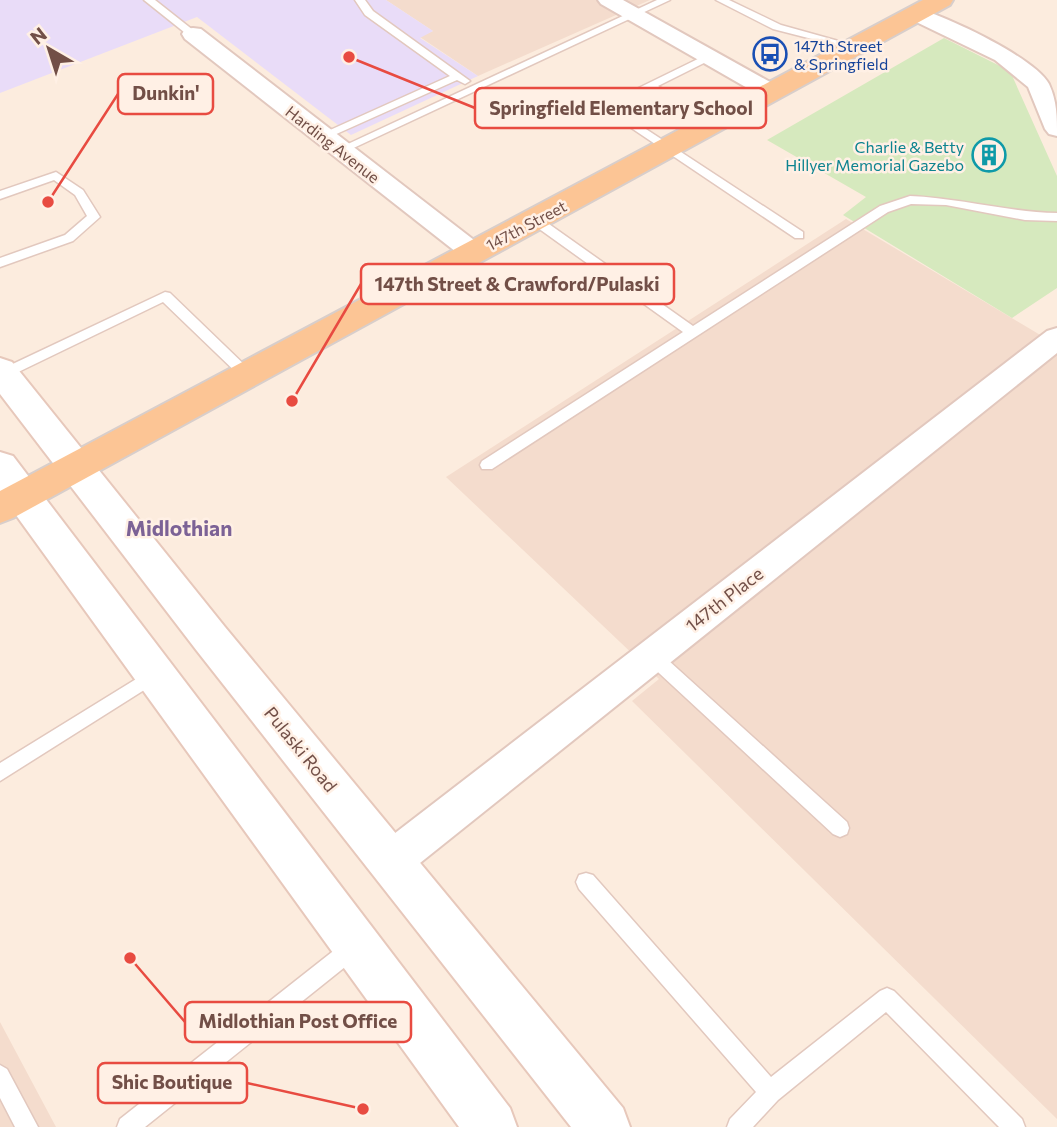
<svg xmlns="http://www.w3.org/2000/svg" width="1057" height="1127" font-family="Commissioner,sans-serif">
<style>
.residential{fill:#f4dccd}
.education{fill:#e9dcf8}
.green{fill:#d6e9be}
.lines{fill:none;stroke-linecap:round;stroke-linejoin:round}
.lane-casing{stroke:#e2c8be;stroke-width:3}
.street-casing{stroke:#e2c8be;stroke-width:4}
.secondary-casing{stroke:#e7c8bb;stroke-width:4}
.primary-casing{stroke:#d8cecb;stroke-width:4}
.lane{fill:#fff;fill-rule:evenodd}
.street{fill:#fff;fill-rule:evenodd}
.secondary{fill:#fff;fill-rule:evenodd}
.primary{fill:#fcc595;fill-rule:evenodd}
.labels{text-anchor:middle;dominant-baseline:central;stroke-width:5;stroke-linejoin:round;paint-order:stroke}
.far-transit-label{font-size:16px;fill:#164399;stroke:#fff0e5;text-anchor:start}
.far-street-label{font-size:16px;fill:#724f47;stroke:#fff0e5}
.far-culture-label{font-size:16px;fill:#0d838f;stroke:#fff0e5;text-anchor:end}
.street-label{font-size:18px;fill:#724f47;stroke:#fff0e5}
.quarter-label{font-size:21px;font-weight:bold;fill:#7c6296;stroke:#fff0e5}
.leader{fill:none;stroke:#e84b41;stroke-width:2.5}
.callout-dot{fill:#e84b41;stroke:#fff0e5;stroke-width:2.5}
.callout{fill:#fff0e5;stroke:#e84b41;stroke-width:2.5}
.callout-label{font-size:19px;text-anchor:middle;font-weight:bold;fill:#724f47}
</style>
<rect width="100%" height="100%" fill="#fcecde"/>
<path class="residential" d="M386 0H650L478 76 420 37 433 31Z
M846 219 1057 345V1119L632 701 659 679 446 477Z
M0 1022 56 1127H0Z"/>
<path class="education" d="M0 0H386L433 31 420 38 478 76 351 135 197 17 0 93Z"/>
<path class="green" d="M944 38 1010 71 1057 176V288L1012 318 843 215 866 197 767 140Z"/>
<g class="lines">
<defs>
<path id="lane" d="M144 0H155L198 34 189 36Z
M355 0H365L373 11 470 81 465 84 457 80 323 140 319 139V135L450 76 365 15Z
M657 0H670L345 152 335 150Z
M716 0H729L781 25 860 47 855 50 773 29Z
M708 54 713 57 712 59 658 86 716 122V126H708L650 90 622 104 623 114 803 232V238H795L612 115V101Z
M56 172 83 190 100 217 73 241 0 267V258L65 235 87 216 75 195 54 180 0 199V191Z
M910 196C960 198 1007 212 1057 213V221L1025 220 946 205 911 204 888 212 492 469H482L480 465 482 461 683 332 531 223V217H539L693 326 880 206Z
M165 292 170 293 252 372 254 375 252 378H242L163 302 8 377 0 378V370Z
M652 649 658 651 847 822 849 828 847 834 840 837 833 834 646 661 644 656 646 651Z
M154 668 160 670 162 675 160 680 0 781V763Z
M586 873 593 875 771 1077 880 991 887 988 894 991 1022 1119 1025 1127H999L886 1012 778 1100 753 1127H727L730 1119 756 1092 579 889 576 882 579 875Z
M353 938 360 941 363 948 360 955 145 1127H117L120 1119 346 941Z
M0 1065 7 1069 38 1127H15L0 1098Z"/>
<path id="street" d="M598 0H623L779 87 782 92 779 97H763L601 4Z
M915 8C945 15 1035 58 1049 84 1057 101 1057 117 1057 136L1049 134 1045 129 1028 87 995 60 908 18 904 14 908 10Z
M193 28 201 29 483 247 487 253 483 259 474 262 465 259 185 39 182 34 185 29Z
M1057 328V353L405 875 391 881 377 875 371 861 377 847 1047 331Z"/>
<path id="secondary" d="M0 358 12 362 225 627 623 1108 630 1127H571L197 651 0 394Z
M0 452 13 456 510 1108 517 1127H459L0 493Z"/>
<path id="primary" d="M923 0H953L950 5 13 518 0 523V491Z"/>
</defs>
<use href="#lane" class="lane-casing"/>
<use href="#street" class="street-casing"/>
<use href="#secondary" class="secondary-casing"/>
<use href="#primary" class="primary-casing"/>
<use href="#lane" class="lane"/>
<use href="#street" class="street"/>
<use href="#secondary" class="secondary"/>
<use href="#primary" class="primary"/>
</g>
<defs>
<symbol id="bus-ring" viewBox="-11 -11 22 22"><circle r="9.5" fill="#fff0e5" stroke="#1a4fb4" stroke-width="1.5"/><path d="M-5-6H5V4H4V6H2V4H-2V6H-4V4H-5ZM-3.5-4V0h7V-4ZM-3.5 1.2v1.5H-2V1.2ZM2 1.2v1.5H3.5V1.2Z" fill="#1a4fb4"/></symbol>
<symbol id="building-ring" viewBox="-11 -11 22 22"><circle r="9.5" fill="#fff0e5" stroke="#0f9aa8" stroke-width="1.5"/><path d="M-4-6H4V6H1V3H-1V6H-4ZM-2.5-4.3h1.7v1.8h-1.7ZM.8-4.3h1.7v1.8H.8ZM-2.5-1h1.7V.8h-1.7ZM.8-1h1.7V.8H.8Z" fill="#0f9aa8"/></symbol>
</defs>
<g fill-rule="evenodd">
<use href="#bus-ring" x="751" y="35" width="38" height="38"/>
<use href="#building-ring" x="970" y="136" width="38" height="38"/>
</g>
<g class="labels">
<g class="far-transit-label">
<text x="794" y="45">147th Street<tspan x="794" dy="18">&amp; Springfield</tspan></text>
</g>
<g class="far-street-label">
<text transform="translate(333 144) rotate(38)">Harding Avenue</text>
<text transform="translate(526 225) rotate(-28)">147th Street</text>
</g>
<g class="far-culture-label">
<text x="964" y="146">Charlie &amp; Betty<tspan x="964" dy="18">Hillyer Memorial Gazebo</tspan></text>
</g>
<g class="street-label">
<text transform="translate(724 599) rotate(-38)">147th Place</text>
<text transform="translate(301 749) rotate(51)">Pulaski Road</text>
</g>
<g class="quarter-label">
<text x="179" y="527">Midlothian</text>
</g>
</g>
<path class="leader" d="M48 202L118 94M349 57L475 108M292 401L361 284M130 958L185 1022M363 1109L247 1083"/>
<g class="callout-dot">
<circle cx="48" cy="202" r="7"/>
<circle cx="349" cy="57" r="7"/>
<circle cx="292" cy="401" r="7"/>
<circle cx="130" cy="958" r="7"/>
<circle cx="363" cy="1109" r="7"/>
</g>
<g class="callout">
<rect x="118" y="74" width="95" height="40" rx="7"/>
<rect x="475" y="88" width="291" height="40" rx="7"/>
<rect x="361" y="264" width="313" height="40" rx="7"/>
<rect x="185" y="1002" width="226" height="40" rx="7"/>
<rect x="98" y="1063" width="149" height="40" rx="7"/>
</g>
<g class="callout-label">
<text x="166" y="100">Dunkin'</text>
<text x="621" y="115">Springfield Elementary School</text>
<text x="517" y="291">147th Street &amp; Crawford/Pulaski</text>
<text x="298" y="1028">Midlothian Post Office</text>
<text x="172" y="1089">Shic Boutique</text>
</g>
<g transform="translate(49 49) rotate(321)" stroke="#fff0e5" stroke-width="5" paint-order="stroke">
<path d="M0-5L12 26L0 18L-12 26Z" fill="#724f47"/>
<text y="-10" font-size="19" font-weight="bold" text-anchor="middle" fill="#724f47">N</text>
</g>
</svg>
